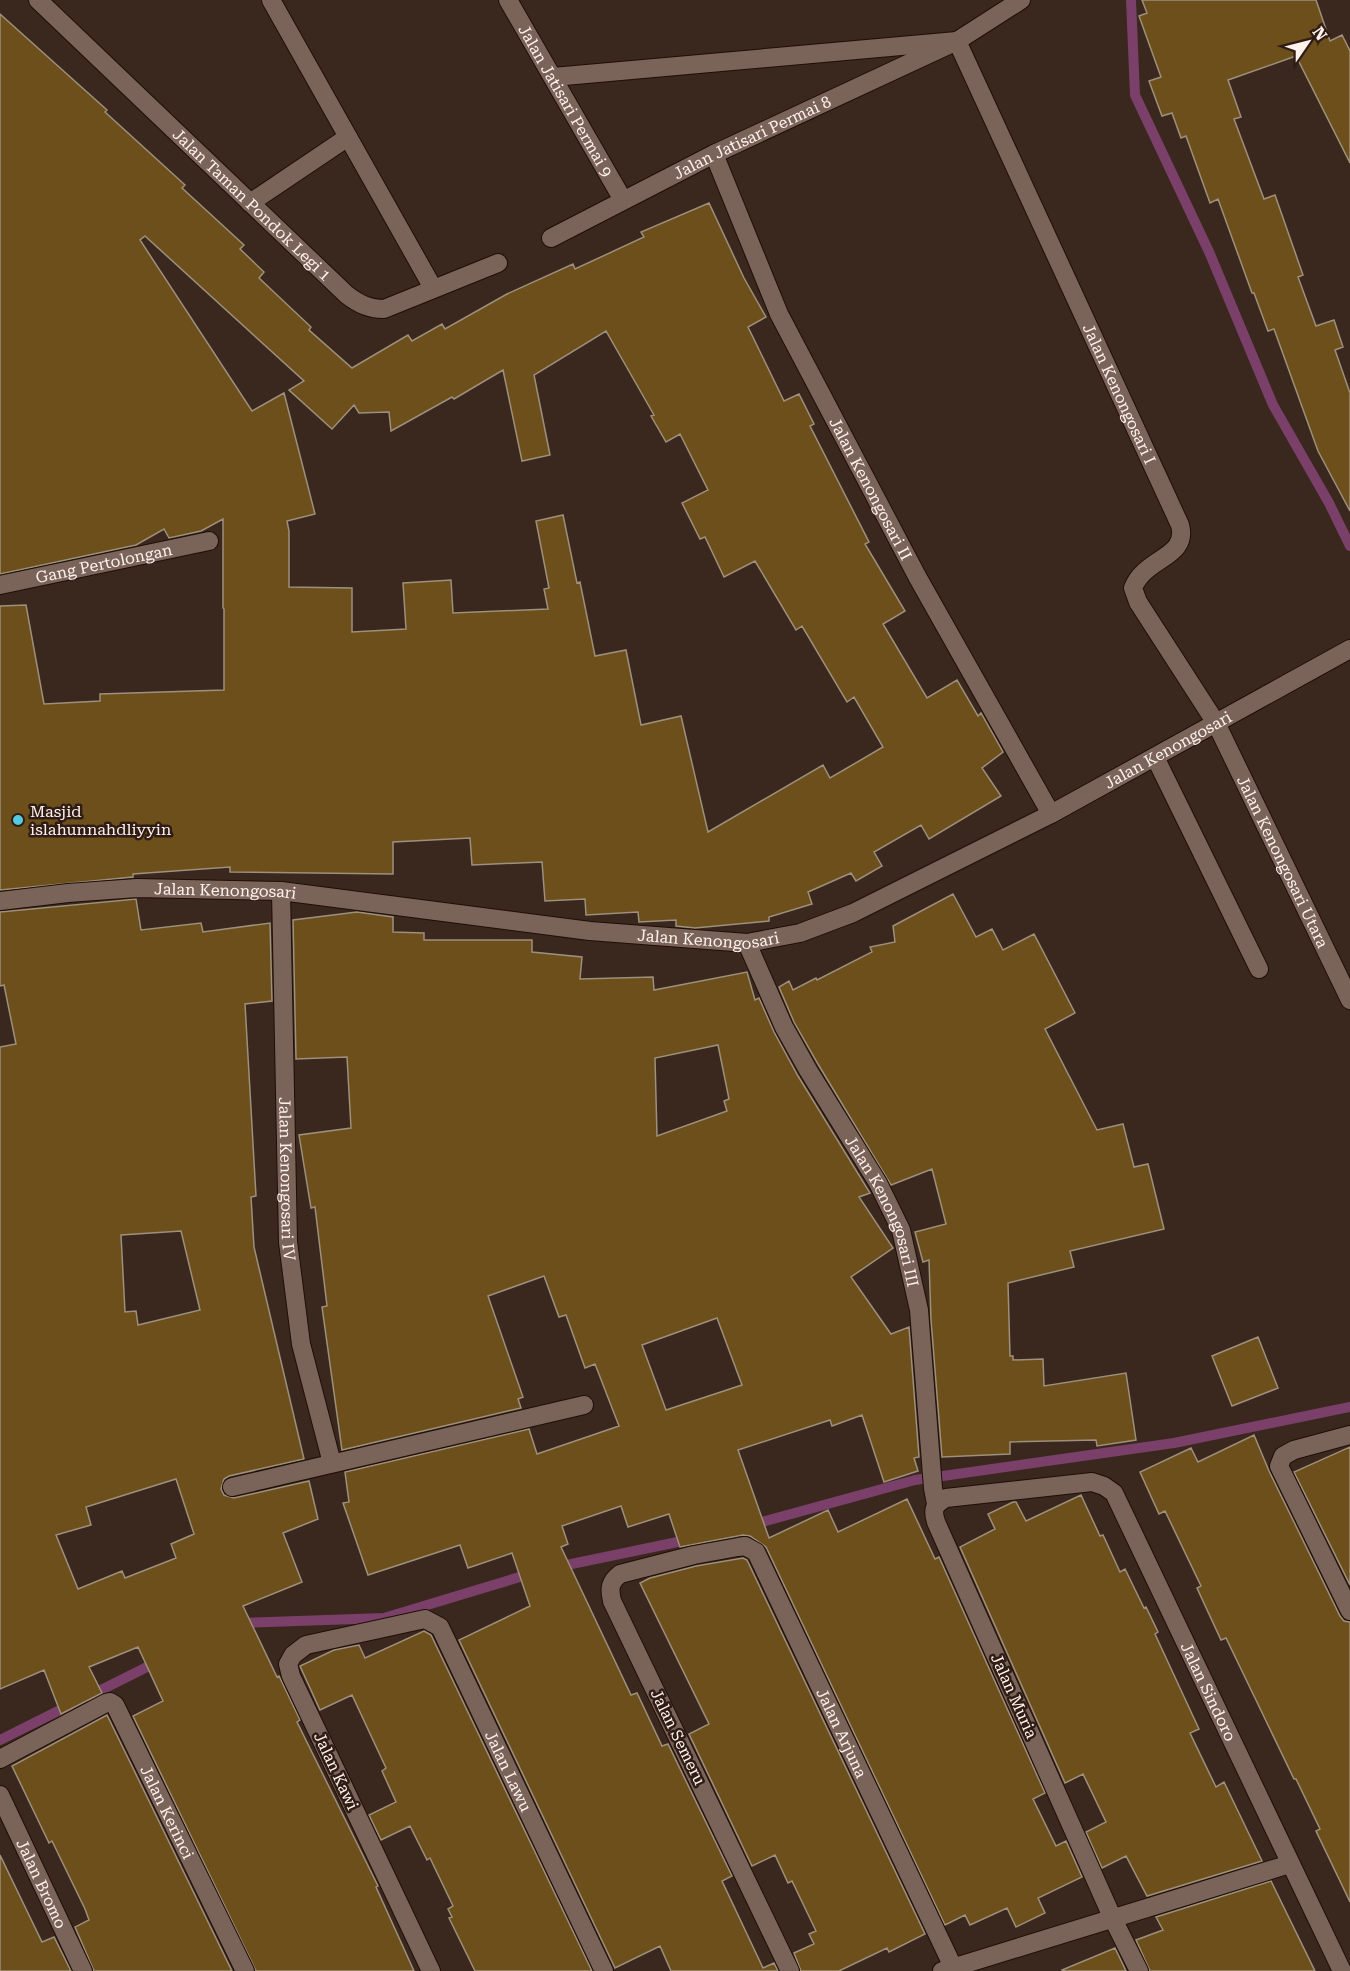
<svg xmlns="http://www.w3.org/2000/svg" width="1350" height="1971" font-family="'Roboto Serif',serif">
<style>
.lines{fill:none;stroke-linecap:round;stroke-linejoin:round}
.stream{stroke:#7a4069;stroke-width:10}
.building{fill:#6c4f1b;stroke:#9d907c;stroke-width:1.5;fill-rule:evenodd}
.minor-casing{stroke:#200f07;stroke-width:20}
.minor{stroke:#7a645a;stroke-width:18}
.poi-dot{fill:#56c9e0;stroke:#2f1d15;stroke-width:2}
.labels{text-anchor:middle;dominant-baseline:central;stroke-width:5;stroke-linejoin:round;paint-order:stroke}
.street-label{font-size:16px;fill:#fff1ec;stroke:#2f1d15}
.poi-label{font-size:16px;fill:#fff1ec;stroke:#2f1d15;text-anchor:start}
</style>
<rect width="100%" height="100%" fill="#3a271e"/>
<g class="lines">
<path class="stream" d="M1131 0 1135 95 1210 254 1273 405 1329 503 1350 546
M751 1525 915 1480 1174 1443 1350 1407
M557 1567 692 1539
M238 1623 384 1618 533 1573
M89 1696 159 1661
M0 1740 70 1705"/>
</g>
<path class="building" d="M1142 0H1316L1330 41 1342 35 1350 51V163L1296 56 1228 80 1241 117 1234 119 1264 199 1275 195 1303 275 1298 277 1316 326 1334 320 1343 347 1335 350 1350 393V511L1318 451 1274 329 1268 331 1254 293H1252L1218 199 1210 203 1186 136 1181 138 1172 113 1162 116 1149 81 1161 77 1139 16 1147 13Z
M0 14 107 110 105 112 185 185 182 188 244 245 240 249 264 272 259 278 311 327 309 330 352 368 408 335 412 341 442 324 445 329 507 294 573 264 575 269 644 237 641 232 709 203 744 278 766 317 748 327 784 401 799 394 814 424 810 426 869 542 865 544 905 611 883 624 927 698 957 680 978 716 981 713 1003 752 982 768 1001 796 929 839 921 825 874 852 882 866 856 881 851 873 808 892 812 904 769 917V921L695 928 676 926V920L639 922 638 912 586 915 585 899 545 901 542 862 472 865 470 838 393 842V874L230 872V867L133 874V877L0 890V606L26 605 44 704 100 701V694L224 690V609L223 608V519L201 531 169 538 164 529 136 545 0 574ZM145 236 304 381 289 390 332 429 354 405 359 413 389 412 391 431 452 397 454 399 503 370 522 461 550 455 534 375 606 331 654 415 651 416 666 442 680 434 708 490 682 503 700 539 705 537 724 577 755 561 796 630 802 626 847 702 854 697 883 747 830 778 823 765 708 832 681 716 641 725 626 650 595 656 580 582 577 583 563 515 536 521 549 588 544 589 548 609 453 613 451 580 403 583 406 629 352 632V588L289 587V531L287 521 315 514 284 393 252 411 140 240Z
M953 894 976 937 992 929 1003 950 1034 934 1075 1013 1045 1029 1097 1130 1123 1124 1134 1167 1148 1164 1164 1229 1070 1251 1074 1267 1008 1283 1010 1356H1013V1360L1043 1359 1044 1386 1126 1373 1136 1440 1097 1446 1096 1440 1010 1442V1454L942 1457 931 1320 929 1260 923 1262 915 1232 946 1224 932 1169 891 1185 818 1064 794 1022 779 987 789 981 793 990 816 978 817 980 872 952 870 947 895 942 893 926Z
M136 899 141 930 201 923 203 932 270 923 272 1001 245 1004 256 1196 251 1197 254 1247 304 1459 229 1476 224 1479 221 1489 224 1495 234 1498 309 1481 318 1519 283 1533 302 1582 243 1606 277 1677 279 1676 300 1720 297 1722 378 1886 376 1887 414 1971H256L133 1716 163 1701 138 1647 89 1667 102 1693 61 1714 44 1670 0 1689V1047L16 1044 4 985 0 986V912ZM181 1231 200 1310 138 1325 136 1311 125 1312 121 1235ZM176 1479 194 1534 171 1544 176 1558 125 1578 122 1571 78 1589 56 1535 91 1525 86 1507Z
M357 912 393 917V932L424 933V940H532V952L582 957 580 979 653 977 654 990 747 972 755 1000 759 998 774 1032 798 1076 870 1193 859 1197 893 1248 851 1277 891 1334 909 1327 919 1457 914 1458 918 1471 884 1482 862 1415 832 1426 830 1420 738 1450 769 1538 828 1510 838 1532 907 1499 935 1559 939 1557 1045 1793 1033 1799 1056 1846 1066 1841 1082 1877 1038 1898 1045 1913 1016 1927 1007 1908 970 1925 965 1915 945 1925 766 1547 750 1536 743 1535 680 1547 669 1514 628 1527 621 1506 562 1526 568 1544 561 1547 631 1695 637 1693 662 1746 668 1744 732 1876 722 1881 763 1968 774 1963 778 1971H671L660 1946 615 1968 459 1640 530 1606 512 1553 468 1568 460 1545 368 1575 343 1503 349 1502 345 1472 529 1429 537 1454 619 1426 595 1364 585 1368 566 1315 559 1317 544 1276 488 1296 523 1397 518 1399 521 1408 342 1450 322 1307 327 1306 315 1207 311 1208 299 1135 351 1128 347 1057 296 1059 293 920ZM718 1045 729 1099 724 1101 727 1111 657 1136 655 1058ZM717 1318 742 1385 666 1410 642 1345Z
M1258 1337 1278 1388 1232 1406 1212 1356Z
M1254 1435 1269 1471 1340 1616 1344 1621 1350 1622V1902L1316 1831 1320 1829 1296 1779H1294L1226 1638 1221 1640 1197 1588 1201 1586 1165 1511 1159 1514 1140 1472 1191 1448 1198 1462Z
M1350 1447V1585L1294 1472Z
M1081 1495 1100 1536 1103 1535 1120 1572 1125 1569 1144 1608 1146 1607 1158 1632 1155 1634 1199 1729 1190 1733 1216 1787 1224 1782 1262 1861 1147 1896 1126 1856 1102 1868 1086 1832 1106 1822 1083 1774 1065 1783 960 1547 995 1529 988 1514 1013 1502H1016L1026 1521Z
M743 1558 747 1560 925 1934 889 1952 887 1948 839 1971H801L794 1953 814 1944 809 1934 816 1931 792 1881 788 1883 775 1855 752 1866 689 1734 709 1724 640 1583 650 1578 696 1566Z
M424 1631 431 1635 592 1971H475L449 1918 452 1917 448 1909 453 1906 430 1858 427 1860 410 1826 381 1840 369 1815 396 1802 382 1771 386 1768 352 1695 320 1710 300 1666 334 1650 359 1645 365 1658Z
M107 1715 232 1971H94L75 1927 89 1920 85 1909 52 1841 49 1843 12 1766Z
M0 1855 42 1942 54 1937 71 1971H0Z
M1271 1881 1315 1971H1150L1136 1940 1163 1930 1156 1917Z
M1115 1948 1126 1971H1063L1062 1970Z"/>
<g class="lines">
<defs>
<g id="minor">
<path id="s1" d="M38 0 347 295C359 304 369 309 384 309L498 263"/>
<path d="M271 0 433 288"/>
<path id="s2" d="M508 0 623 200"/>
<path id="s3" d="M553 77 957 41 1180 525C1189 558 1145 557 1133 588L1138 602 1216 723 1350 1000"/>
<path id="s4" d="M714 154 779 314 918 578 1051 814"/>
<path d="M250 203 348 137"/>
<path id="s5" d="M551 238 714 154 957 41 1021 0"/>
<path id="s6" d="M0 585 209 541"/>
<path d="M1155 757 1259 969"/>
<path id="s7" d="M281 891 288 1242 301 1344 332 1463"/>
<path id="s8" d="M0 901 68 893 137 888 281 891 590 931 747 943 800 933 853 913 1051 814 1350 649"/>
<path id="s9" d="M747 943 784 1027 808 1070 878 1183 901 1230 919 1310 933 1488 936 1504"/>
<path d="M1350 1435 1294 1450 1283 1456 1279 1466 1350 1611"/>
<path d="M232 1487 584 1405"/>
<path id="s10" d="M0 1759 106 1703 110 1702 115 1705 245 1971"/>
<path id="s11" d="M0 1795 83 1971"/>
<path id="s12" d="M431 1971 291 1676 288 1664 293 1655 306 1645 425 1619 440 1627 604 1971"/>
<path id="s13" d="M790 1971 612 1601C609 1588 610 1582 620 1574L694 1555 738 1547 745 1546 756 1552 955 1971"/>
<path d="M942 1971 1290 1864"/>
<path id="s14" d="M1139 1971 1113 1919 936 1522C932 1509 934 1505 946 1498L1092 1482 1104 1486 1114 1493 1342 1971"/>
</g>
</defs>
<use href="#minor" class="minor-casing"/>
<use href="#minor" class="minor"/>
</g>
<circle class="poi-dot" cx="18" cy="820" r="6"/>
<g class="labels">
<g class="street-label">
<text stroke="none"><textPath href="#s2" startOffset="116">Jalan Jatisari Permai 9</textPath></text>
<text stroke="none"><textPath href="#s5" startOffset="225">Jalan Jatisari Permai 8</textPath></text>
<text stroke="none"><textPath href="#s1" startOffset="296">Jalan Taman Pondok Legi 1</textPath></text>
<text stroke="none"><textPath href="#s3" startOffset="794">Jalan Kenongosari I</textPath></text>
<text stroke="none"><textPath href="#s4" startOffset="370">Jalan Kenongosari II</textPath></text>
<text stroke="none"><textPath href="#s6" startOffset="106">Gang Pertolongan</textPath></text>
<text stroke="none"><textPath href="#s8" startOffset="1216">Jalan Kenongosari</textPath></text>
<text stroke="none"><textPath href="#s3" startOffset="1335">Jalan Kenongosari Utara</textPath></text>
<text stroke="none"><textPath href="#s8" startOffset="226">Jalan Kenongosari</textPath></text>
<text stroke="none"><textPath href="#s8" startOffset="712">Jalan Kenongosari</textPath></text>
<text stroke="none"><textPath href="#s7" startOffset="288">Jalan Kenongosari IV</textPath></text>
<text stroke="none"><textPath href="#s9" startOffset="302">Jalan Kenongosari III</textPath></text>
<text stroke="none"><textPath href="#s14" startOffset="914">Jalan Sindoro</textPath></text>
<text transform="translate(1014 1696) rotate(66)">Jalan Muria</text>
<text stroke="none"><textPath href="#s13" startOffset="782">Jalan Arjuna</textPath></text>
<text transform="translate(678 1737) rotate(64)">Jalan Semeru</text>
<text transform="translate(336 1771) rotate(65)">Jalan Kawi</text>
<text stroke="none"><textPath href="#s12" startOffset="664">Jalan Lawu</textPath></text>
<text stroke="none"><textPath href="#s10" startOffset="249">Jalan Kerinci</textPath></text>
<text stroke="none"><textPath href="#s11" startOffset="98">Jalan Bromo</textPath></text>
</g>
<g class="poi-label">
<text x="30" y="811">Masjid<tspan x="30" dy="18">islahunnahdliyyin</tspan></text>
</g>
</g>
<g transform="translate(1308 42) rotate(55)" stroke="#2f1d15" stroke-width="4.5" paint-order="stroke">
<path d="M0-4.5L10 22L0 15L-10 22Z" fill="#fff1ec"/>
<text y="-9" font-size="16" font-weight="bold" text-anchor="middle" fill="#fff1ec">N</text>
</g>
</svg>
